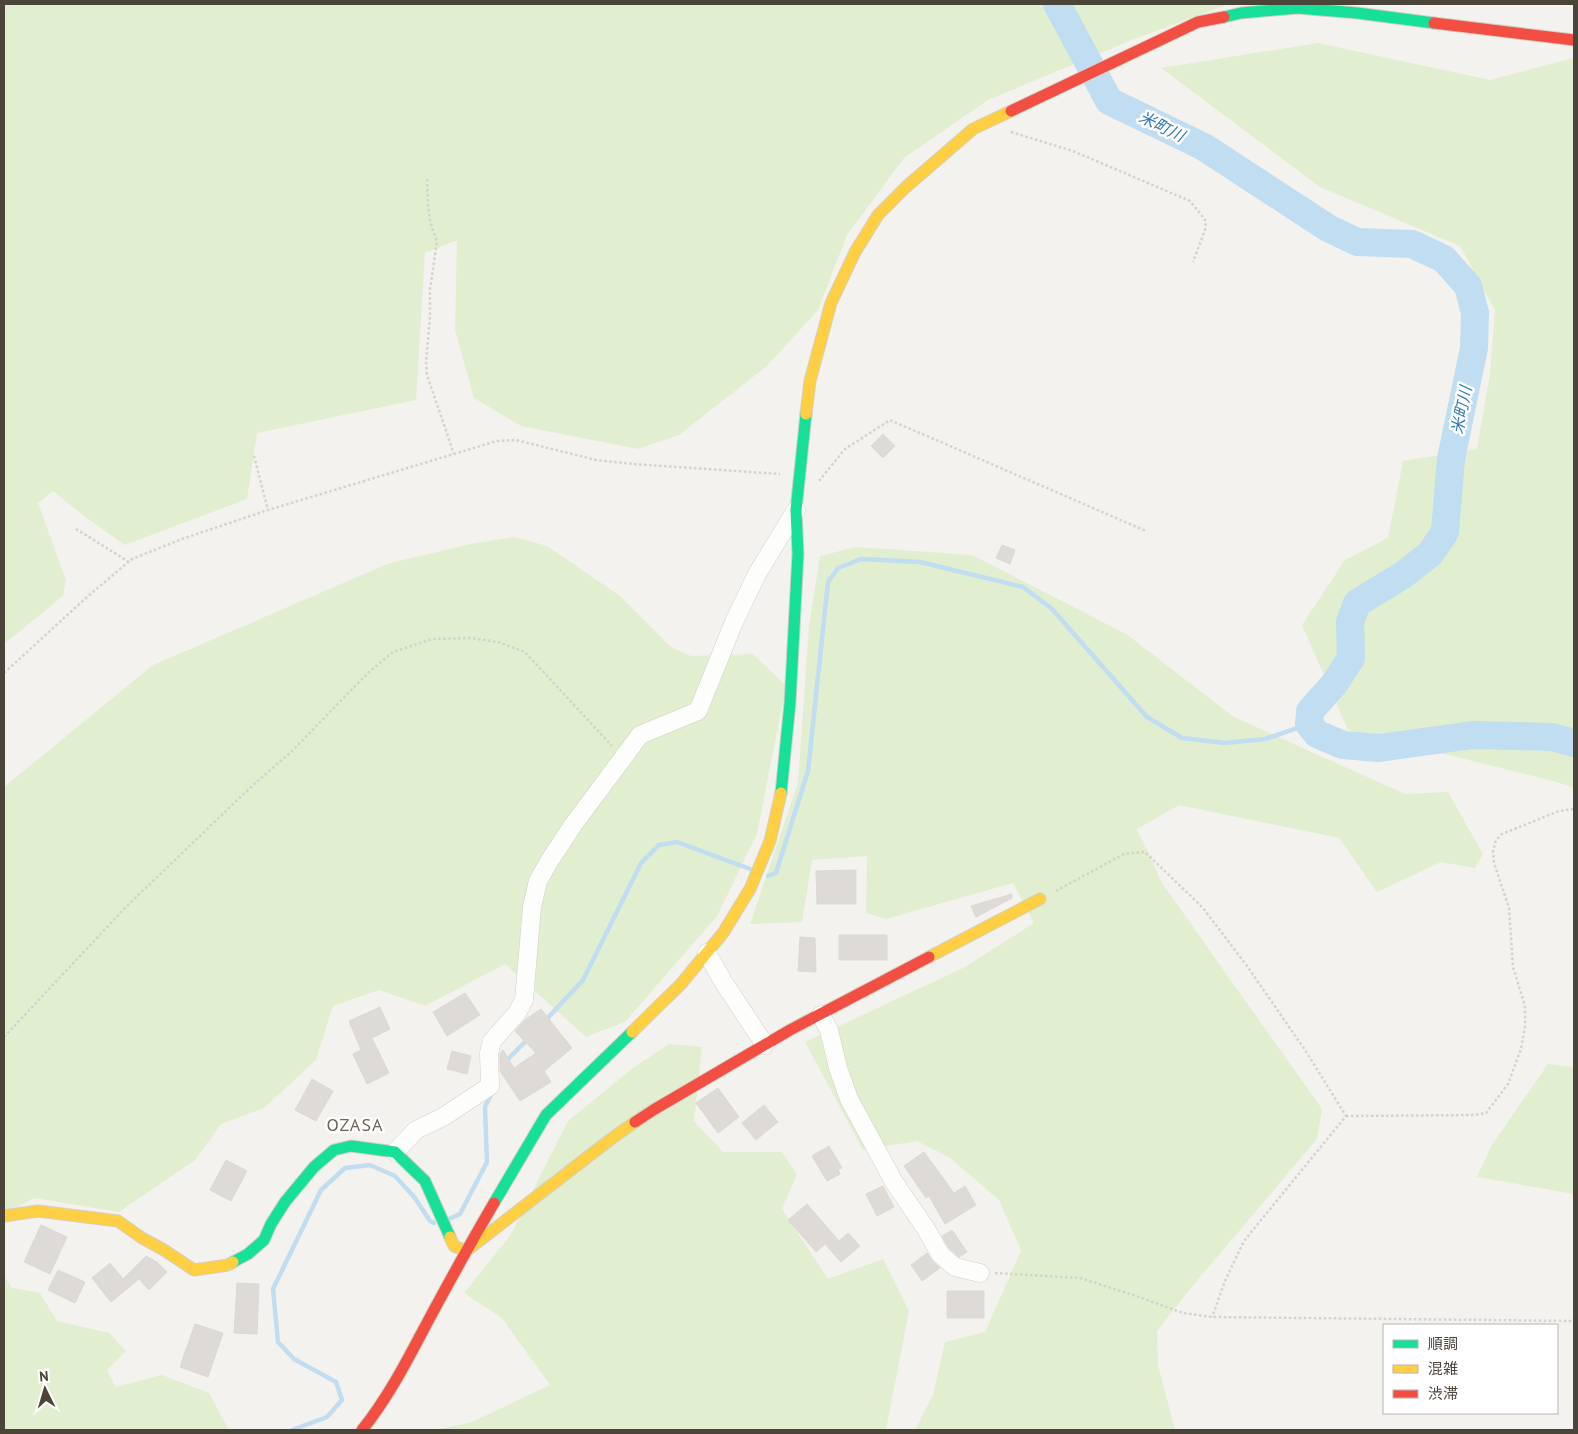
<svg xmlns="http://www.w3.org/2000/svg" width="1578" height="1434" font-family="'PT Sans','Noto Sans JP',sans-serif">
<style>
.green{fill:#e1eecf}
.lines{fill:none;stroke-linecap:round;stroke-linejoin:round}
.stream{stroke:#c0ddf1;stroke-width:4.5}
.river{stroke:#c0ddf1;stroke-width:28}
.building{fill:#dedbd6;stroke:#dcd9d4}
.street-casing{stroke:#d2d0cb;stroke-width:19}
.fast-casing{stroke:#d3cfc5;stroke-width:13}
.slow-casing{stroke:#d3cfc5;stroke-width:13}
.jam-casing{stroke:#d3cfc5;stroke-width:13}
.path{stroke:#d3d2cc;stroke-width:2.5;stroke-dasharray:2.5 2.5;stroke-linecap:butt}
.street{stroke:#fdfdfc;stroke-width:18}
.fast{stroke:#16e098;stroke-width:11}
.slow{stroke:#ffcf43;stroke-width:11}
.jam{stroke:#f24e42;stroke-width:11}
.labels{text-anchor:middle;dominant-baseline:central;stroke-width:5;stroke-linejoin:round;paint-order:stroke}
.water-label{font-size:16px;font-style:italic;fill:#2e7ab2;stroke:#fff}
.quarter-label{font-size:18px;letter-spacing:1px;fill:#6e6250;stroke:#fff}
</style>
<rect width="100%" height="100%" fill="#f4f2ee"/>
<path class="green" d="M4 4H1229L1132 40 988 100 904 158 847 235 818 310 767 366 679 435 638 449 521 426 474 398 455 330 457 240 425 253 416 400 257 433 247 499 125 545 84 516 53 491 38 503 66 580 63 596 4 644Z
M1318 43 1490 80 1574 58V788L1557 782 1348 730 1302 625 1345 560 1388 538 1403 461 1477 449 1490 374 1495 310 1460 246 1320 187 1161 68Z
M515 537 547 546 620 596 671 647 691 656 753 654 786 686 757 834 717 916 625 1022 586 1037 505 964 425 1006 379 990 333 1006 316 1060 264 1108 221 1124 195 1160 119 1212 34 1198 4 1214V787L153 665 390 563 475 543Z
M856 547 972 555 1126 634 1234 717 1405 794 1448 792 1483 854 1475 868 1441 862 1377 892 1339 838 1179 805 1137 829 1162 883 1322 1109 1317 1139 1190 1289 1157 1331 1158 1365 1175 1430H915L933 1395 945 1342 985 1332 1021 1251 999 1200 949 1157 917 1141 863 1150 805 1042 965 967 1034 923 1013 883 886 919 866 913 867 856 812 860 802 922 750 924 798 783 809 626 820 556Z
M669 1044 702 1047 694 1121 723 1152H782L797 1174 782 1209 828 1279 883 1259 909 1311 886 1430H435L472 1422 550 1385 502 1318 464 1293 510 1236 568 1121 633 1068Z
M1548 1064 1574 1067V1194L1477 1177 1491 1146Z
M4 1276 12 1288 40 1293 57 1321 109 1333 126 1351 107 1370 116 1387 162 1375 209 1393 229 1430H4Z"/>
<g class="lines">
<path class="stream" d="M768 876 776 873 808 771 828 582 838 568 861 559 920 562 1023 587 1052 609 1147 717 1182 738 1225 743 1265 739 1309 724
M544 1022 583 980 641 863 659 845 677 842 750 869
M507 1062 509 1058 528 1039
M449 1219 460 1214 487 1162 485 1107 492 1092
M292 1430 327 1417 342 1400 336 1382 294 1359 278 1342 273 1289 321 1190 345 1168 370 1165 395 1176 415 1198 430 1221 434 1223"/>
<path class="river" d="M1057 4 1109 101 1204 147 1328 228 1357 242 1412 244 1444 259 1468 286 1475 313 1474 348 1451 459 1445 532 1430 554 1403 575 1357 603 1350 622 1351 658 1335 683 1310 711 1309 724 1317 734 1343 745 1379 748 1473 735 1552 737 1574 743"/>
</g>
<path class="building" d="M883 434 895 446 883 458 871 446Z
M1002 545 1015 550 1010 564 996 558Z
M856 870V904H817L816 871Z
M1012 894V898L976 917 971 906Z
M839 935H887V960H839Z
M800 937 815 938 816 972 798 971Z
M465 993 480 1015 447 1036 433 1012Z
M380 1007 390 1029 372 1038 389 1073 367 1084 353 1054 361 1050 349 1021Z
M541 1009 572 1048 544 1071 551 1082 520 1101 500 1071V1054L503 1050 514 1068 536 1053 515 1031 526 1019Z
M452 1051 471 1056 467 1074 447 1069Z
M312 1079 333 1091 316 1121 295 1110Z
M718 1088 739 1117 718 1133 696 1103Z
M764 1105 778 1122 756 1140 742 1123Z
M829 1146 842 1168 838 1169 840 1174 827 1181 812 1156Z
M924 1152 954 1193 965 1186 976 1205 945 1224 929 1196 926 1198 904 1166Z
M226 1160 247 1171 231 1201 210 1190Z
M883 1186 894 1207 877 1216 866 1194Z
M807 1204 839 1241 848 1233 860 1246 841 1262 825 1244 816 1252 788 1220Z
M41 1225 67 1237 50 1274 24 1262Z
M952 1230 967 1252 959 1257 948 1247 942 1236Z
M927 1253 933 1262 940 1268 922 1281 911 1265Z
M146 1256 157 1262 167 1272 149 1290 139 1279 111 1302 92 1278 110 1263 123 1279Z
M58 1270 85 1282 75 1303 48 1290Z
M237 1283 259 1284 257 1334 234 1333Z
M947 1291H984V1318H947Z
M195 1324 223 1333 208 1377 180 1367Z"/>
<g class="lines">
<defs>
<path id="street" d="M707 953 724 983 765 1045
M821 1015 829 1030 838 1068 849 1099 894 1182 926 1229 940 1254 955 1267 980 1273
M395 1152 416 1130 443 1117 490 1086 489 1053 492 1041 517 1013 524 1000 532 907 538 881 550 860 573 825 640 735 698 711 734 622 757 574 796 510"/>
<path id="fast" d="M1224 17 1241 13 1297 8 1357 13 1434 23
M781 793 790 703 798 554 796 510 806 414
M494 1203 546 1115 632 1032
M233 1262 248 1254 264 1240 271 1224 285 1202 314 1167 334 1150 351 1146 395 1152 425 1181 450 1237"/>
<path id="slow" d="M806 414 810 381 831 303 855 252 878 215 906 187 973 129 1011 111
M929 957 1040 899
M632 1032 681 984 723 933 750 889 770 841 781 793
M4 1216 38 1211 118 1221 142 1238 164 1250 194 1270 228 1265 233 1262
M450 1237 454 1246 466 1251 611 1139 635 1122"/>
<path id="jam" d="M1434 23 1574 40
M1011 111 1198 22 1224 17
M635 1122 655 1109 790 1030 929 957
M362 1430C388 1398 408 1359 427 1323 449 1282 471 1242 494 1203"/>
</defs>
<use href="#street" class="street-casing"/>
<use href="#fast" class="fast-casing"/>
<use href="#slow" class="slow-casing"/>
<use href="#jam" class="jam-casing"/>
<path class="path" d="M1011 132 1073 151 1190 201 1206 221 1205 230 1193 262
M427 179 428 204 430 221 437 242 430 289V317L426 362 427 375 454 454
M254 456 268 510
M819 481 845 449 890 420 1146 531
M76 529 129 562
M4 673 87 597 132 559 182 539 268 510 497 441 516 440 596 460 633 464 780 474
M1056 891 1124 854 1145 852 1203 908 1247 966 1305 1050 1346 1116 1244 1241 1225 1281 1212 1317
M4 1037 125 908 253 785 291 752 369 672 393 652 432 639 470 638 498 642 525 652 612 746
M1346 1116 1474 1115 1486 1113 1508 1084 1521 1049 1525 1026V1006L1513 967 1509 908 1494 863 1493 851 1496 840 1502 834 1559 811 1574 809
M995 1273 1080 1278 1136 1296 1183 1313 1212 1317 1574 1321"/>
<use href="#street" class="street"/>
<use href="#fast" class="fast"/>
<use href="#slow" class="slow"/>
<use href="#jam" class="jam"/>
</g>
<g class="labels">
<g class="water-label">
<text transform="translate(1162 126) rotate(26)">米町川</text>
<text transform="translate(1461 410) rotate(-79)">米町川</text>
</g>
<g class="quarter-label">
<text x="355" y="1124">OZASA</text>
</g>
</g>
<rect width="1578" height="1434" fill="none" stroke="#4b4439" stroke-width="10"/>
<rect x="1383" y="1324" width="175" height="90" fill="#ffffff" stroke="#b7b4b0"/>
<rect x="1393" y="1340" width="25" height="8" fill="#16e098" stroke="#b7b4b0"/>
<text x="1428" y="1349" font-size="15" fill="#4b4439">順調</text>
<rect x="1393" y="1365" width="25" height="8" fill="#ffcf43" stroke="#b7b4b0"/>
<text x="1428" y="1374" font-size="15" fill="#4b4439">混雑</text>
<rect x="1393" y="1390" width="25" height="8" fill="#f24e42" stroke="#b7b4b0"/>
<text x="1428" y="1399" font-size="15" fill="#4b4439">渋滞</text>
<g transform="translate(45 1389) rotate(355)" stroke="#ffffff" stroke-width="4" paint-order="stroke">
<path d="M0-4L9 19L0 12L-9 19Z" fill="#4b4439"/>
<text y="-8" font-size="14" font-weight="bold" text-anchor="middle" fill="#4b4439">N</text>
</g>
</svg>
